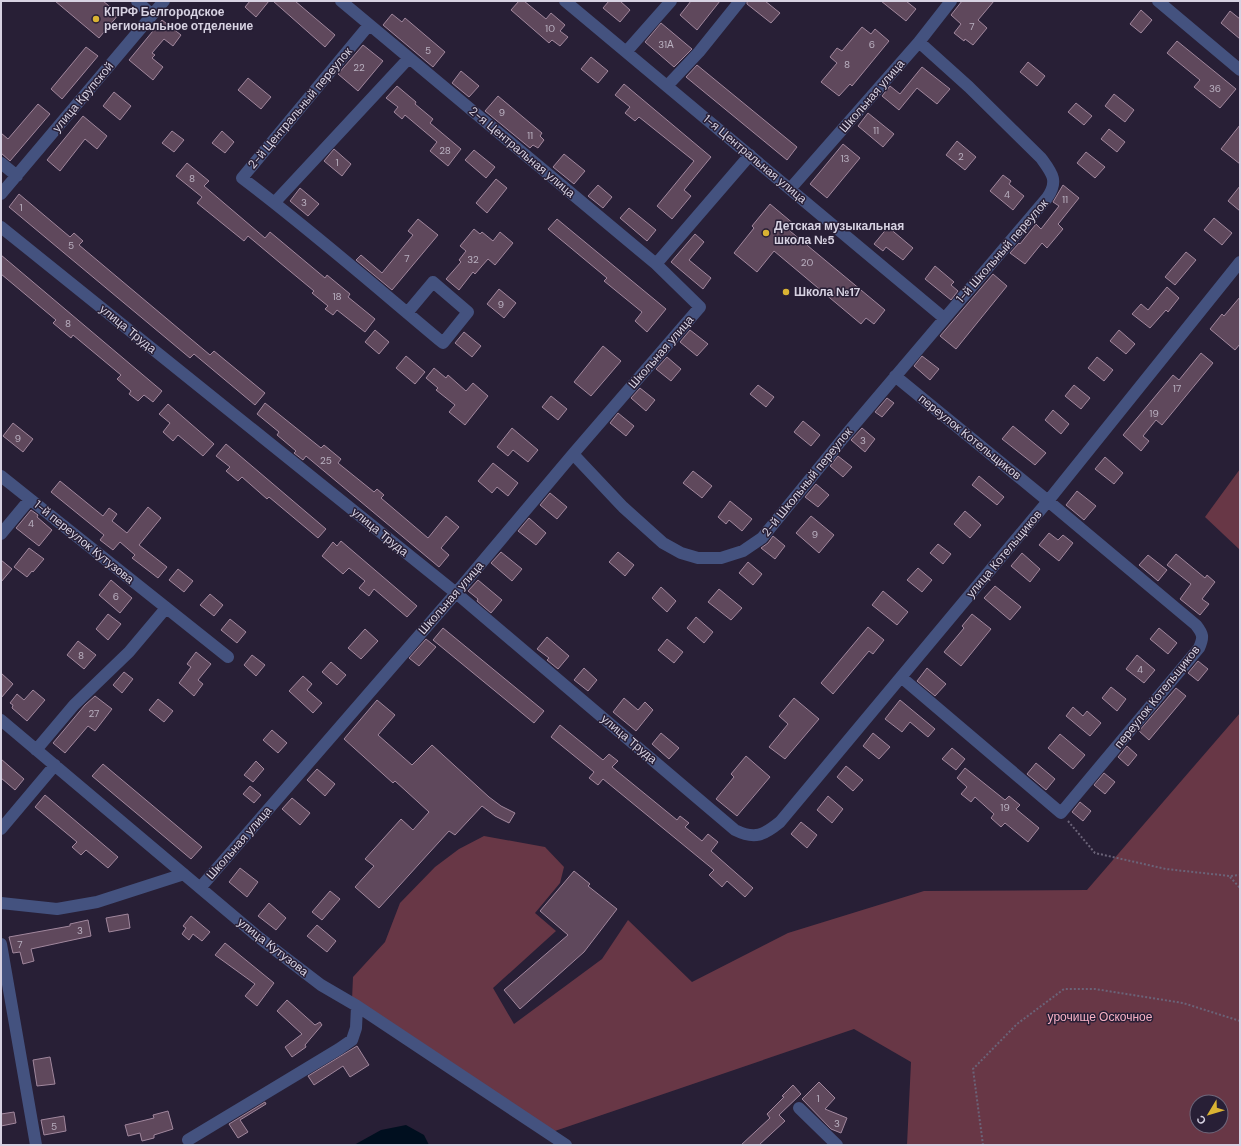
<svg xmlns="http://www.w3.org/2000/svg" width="1241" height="1146" font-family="'DM Sans',sans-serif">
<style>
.green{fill:#683746;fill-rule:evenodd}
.water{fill:#000f1f}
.building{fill:#5f485c;stroke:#a1879d}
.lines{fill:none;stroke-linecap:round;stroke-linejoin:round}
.path{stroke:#6b6378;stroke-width:2;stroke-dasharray:2 2;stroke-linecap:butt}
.minor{stroke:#44527f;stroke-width:12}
.poi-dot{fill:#dab333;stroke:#281f36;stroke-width:1.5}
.labels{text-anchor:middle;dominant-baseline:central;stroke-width:3;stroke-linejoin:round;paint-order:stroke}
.number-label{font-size:10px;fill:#b9b0c0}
.poi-label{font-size:12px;font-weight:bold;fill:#d7d2e2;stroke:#281f36;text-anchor:start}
.street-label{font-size:12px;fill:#d7d2e2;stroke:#281f36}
.park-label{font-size:12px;fill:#f7b1c5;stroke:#281f36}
</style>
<rect width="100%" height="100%" fill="#281f36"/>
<path class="green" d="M1240 469V550L1205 517Z
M1240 713V1145H907L911 1062 854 1029 549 1133 352 1000 353 977 385 942 400 903 435 867 459 849 484 836 545 847 564 867 560 883 535 913 556 931 493 988 514 1024 602 959 628 920 692 982 788 933 924 891 1087 890ZM1197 1102H1221V1126H1197Z"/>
<path class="water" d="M406 1125 424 1135 429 1145H354L381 1130Z"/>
<path class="building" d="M55 1H103L119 14 99 38Z
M250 1H269L256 17 245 7Z
M273 1H295L335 35 325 47Z
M519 1H524L546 19 551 13 565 25 560 31 568 37 560 46 552 40 549 43 511 10Z
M609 1H620L630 10 620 22 603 8Z
M691 1H720L697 30 680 15Z
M747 1H765L780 13 771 23 747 4Z
M881 1H906L916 9 906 21Z
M962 1H994L978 20 987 28 973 45 965 39 964 41 954 33 961 24 951 15Z
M1141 10 1152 20 1141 33 1130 24Z
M1230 11 1240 19V39L1221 23Z
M392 14 402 22 405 18 445 52 433 67 383 25Z
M162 20 181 35 173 46 164 39 152 53 155 55 152 58 163 67 153 80 129 60Z
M661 23 692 49 674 67 645 42Z
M862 27 871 34 875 29 889 41 852 86 850 84 839 96 821 82 837 63 830 57 837 48 842 51Z
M1177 41 1236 89 1220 108 1194 87 1200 80 1167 53Z
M363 45 383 61 358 91 338 74Z
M86 47 98 56 62 99 51 89Z
M591 57 608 71 598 83 581 69Z
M1028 62 1045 76 1037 86 1020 72Z
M697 65 797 147 787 160 686 77Z
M922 67 950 89 937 104 917 88 899 110 882 96 890 86 900 94Z
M461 71 479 86 469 97 452 83Z
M248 78 271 97 261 109 238 90Z
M624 84 711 157 684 190 691 196 672 219 657 206 694 161 639 117 635 121 625 113 630 107 615 95Z
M397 86 416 102 415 104 433 119 430 123 461 149 448 166 430 151 437 142 405 115 402 119 394 112 398 107 386 98Z
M114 92 131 106 120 120 103 106Z
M1114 94 1134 110 1125 122 1105 106Z
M498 96 542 133 540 136 544 140 538 148 533 145 530 148 485 111Z
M1076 103 1092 116 1084 125 1068 112Z
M38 104 50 114 10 161 1 153V133L8 139Z
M868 113 894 134 883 147 858 126Z
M83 116 107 136 97 149 85 139 60 171 47 160Z
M1240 125V164L1221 149Z
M1109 129 1125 142 1117 152 1101 139Z
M172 131 184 140 174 152 162 143Z
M222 131 234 142 225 153 212 143Z
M957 141 976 157 965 170 946 155Z
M843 144 860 158 827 198 810 184Z
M334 149 351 164 342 176 324 161Z
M474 150 495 167 486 178 465 160Z
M1086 152 1105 167 1095 178 1077 163Z
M564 154 585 171 574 184 553 167Z
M187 163 209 181 204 186 265 238 270 232 325 278 327 275 350 294 348 297 375 319 365 332 337 310 333 315 325 309 328 306 312 293 314 291 279 262 248 236 244 241 197 203 202 197 176 176Z
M1003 175 1011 181 1009 184 1024 196 1013 210 990 191Z
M496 179 507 188 487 213 476 203Z
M598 185 612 197 603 208 588 196Z
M1063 185 1079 198 1059 223 1058 224 1063 229 1047 248 1042 243 1025 264 1010 253 1019 243 1020 244 1036 224 1041 229 1059 206 1053 202Z
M1240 186V211L1228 201Z
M300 188 319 204 308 216 290 201Z
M19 194 70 237 74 233 83 241 79 245 210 355 214 351 265 393 255 405 194 354 190 358 9 207Z
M770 204 795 225 790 231 885 310 874 324 866 318 861 324 774 251 757 272 734 253 754 228 752 226Z
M629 208 656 230 647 241 620 218Z
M1214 218 1232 233 1222 245 1204 230Z
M418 219 438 235 392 290 356 260 361 255 382 273 413 235 408 231Z
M557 219 666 309 647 332 635 321 642 312 604 281 607 278 548 229Z
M888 227 913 248 903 260 886 247 883 251 874 244Z
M474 229 480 234 482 232 493 241 500 232 513 243 495 265 488 259 475 274 473 272 459 290 446 279 461 262 459 260 466 251 460 246Z
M695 234 704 242 689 260 711 278 703 289 671 262Z
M1186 252 1196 260 1175 285 1165 277Z
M1 255 162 391 153 402 144 395 138 401 129 394 131 391 117 379 121 375 73 335 71 338 53 323 56 320 1 274Z
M935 266 954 282 951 285 958 291 951 300 925 279Z
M993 274 1007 286 956 349 940 336Z
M1167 287 1179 298 1168 312 1166 310 1150 328 1132 314 1141 304 1148 310Z
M499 289 516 303 504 318 487 304Z
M1240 297V344L1235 350 1210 329 1222 314 1224 316Z
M375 330 389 342 379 354 365 342Z
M690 330 708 344 697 356 680 342Z
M1119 330 1135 344 1126 354 1110 341Z
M464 332 481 346 472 357 455 343Z
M603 346 621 361 591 396 574 382Z
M1201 353 1213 363 1162 425 1156 420 1143 436 1149 441 1141 451 1123 435 1173 375 1179 380Z
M406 356 425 372 415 384 396 368Z
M922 356 939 369 930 380 914 366Z
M667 357 681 369 671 381 656 369Z
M1097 357 1113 370 1104 381 1088 368Z
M434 368 446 378 448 375 466 391 473 383 488 396 465 425 449 412 455 405 436 390 438 388 426 378Z
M758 385 774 397 766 407 750 394Z
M1074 385 1090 398 1081 409 1065 396Z
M640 388 655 400 646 411 631 398Z
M551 396 567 409 558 420 542 407Z
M887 398 894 403 882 417 875 412Z
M265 403 321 448 324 445 341 459 338 463 374 492 377 489 384 495 381 498 428 538 446 516 459 527 441 548 449 555 439 567 306 456 303 460 294 453 296 451 277 435 279 432 257 414Z
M168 404 214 444 203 456 178 435 173 441 163 432 170 423 159 414Z
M1053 410 1069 424 1061 434 1045 420Z
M618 413 634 426 626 436 610 423Z
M803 421 820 435 811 446 794 432Z
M13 423 33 439 23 452 3 436Z
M1013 426 1046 453 1035 465 1002 439Z
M512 428 538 450 528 462 513 450 508 456 497 447Z
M862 428 875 439 865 452 851 440Z
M226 444 326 529 318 538 269 497 267 499 242 477 238 481 226 471 230 467 216 456Z
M838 456 852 467 843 477 830 466Z
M1105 457 1123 473 1114 484 1095 469Z
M493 463 518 483 508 496 497 487 492 493 478 481Z
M693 471 712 486 702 498 683 483Z
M979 476 1004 497 997 505 972 485Z
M60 481 103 516 109 508 117 514 112 521 127 533 148 507 161 518 139 545 167 567 158 578 132 558 135 555 120 542 113 550 100 540 104 535 51 492Z
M816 484 829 495 818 507 805 497Z
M1077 491 1096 506 1084 520 1066 505Z
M550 493 567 507 557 519 540 505Z
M730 501 752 519 742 531 729 520 726 524 718 517Z
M31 510 38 515 37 517 52 530 39 546 16 528Z
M965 511 981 525 970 538 954 524Z
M811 516 834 535 819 553 796 533Z
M529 518 546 533 536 545 518 531Z
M1049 533 1058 540 1063 535 1073 543 1059 561 1039 545Z
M773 536 785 546 775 559 761 548 768 543Z
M341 541 417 606 407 617 374 589 369 596 359 588 365 581 349 568 343 574 322 556 333 542 337 546Z
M938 544 951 554 943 564 930 553Z
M29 548 44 559 33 572 32 571 27 577 14 567Z
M501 552 522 569 512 581 491 563Z
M618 552 634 565 625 576 609 562Z
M1022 553 1040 569 1030 582 1011 566Z
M1176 554 1205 578 1207 575 1215 582 1202 599 1209 604 1200 615 1180 599 1191 584 1167 565Z
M1148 555 1167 570 1158 581 1139 565Z
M1 560 12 569 1 582Z
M748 562 762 574 753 585 739 573Z
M918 568 932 580 922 592 907 580Z
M178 569 193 581 184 592 169 580Z
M111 580 132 598 120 613 99 595Z
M478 580 502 600 491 613 477 601 478 599 468 591Z
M995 586 1021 607 1010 620 984 598Z
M661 587 676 601 667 612 652 598Z
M719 589 742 608 731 620 708 602Z
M883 591 908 612 897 625 872 605Z
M210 594 223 605 214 616 200 605Z
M108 614 121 624 108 640 96 629Z
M972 614 991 629 961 666 944 652 964 628 962 626Z
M696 617 713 632 704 643 687 628Z
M230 619 246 632 237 643 221 630Z
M868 627 884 640 873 654 869 651 833 694 821 683Z
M443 628 544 711 534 723 433 640Z
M1159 628 1177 643 1168 654 1150 639Z
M365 629 378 641 361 659 348 648Z
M547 637 569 656 558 669 547 660 549 658 537 649Z
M426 639 436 647 419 666 409 658Z
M667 639 683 652 674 663 658 650Z
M78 641 96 655 84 669 67 655Z
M196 652 211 664 198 680 203 684 194 696 179 683 191 667 187 664Z
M252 655 265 665 256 676 244 665Z
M1137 655 1155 670 1144 683 1126 669Z
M1198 661 1208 669 1198 681 1188 673Z
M331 662 346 675 337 685 322 672Z
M584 668 597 680 588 691 574 680Z
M927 668 946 684 935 696 917 681Z
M124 672 133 679 122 693 113 685Z
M1 673 13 684 1 698Z
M303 676 312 684 307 690 322 703 313 713 289 691Z
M1111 687 1126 699 1117 711 1102 698Z
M1176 688 1186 696 1149 740 1139 731Z
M33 690 45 700 27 721 12 708 13 705 10 703 17 694 24 700Z
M95 696 112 709 95 731 88 726 65 753 53 743 85 705Z
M624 698 638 710 645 702 653 710 636 731 613 712Z
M794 698 819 719 785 759 769 747 788 724 779 716Z
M158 699 173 711 164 722 149 710Z
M377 700 395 715 378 735 412 765 432 745 489 797 501 806 515 813 509 823 495 816 482 806 455 835 449 831 379 908 355 887 374 866 365 859 401 819 413 830 429 812 395 781 393 783 344 739Z
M900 700 935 729 928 737 910 722 902 732 885 719Z
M1073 707 1083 716 1087 711 1101 723 1090 736 1066 716Z
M560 725 603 760 609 754 618 761 612 767 677 820 680 816 689 823 685 827 702 841 708 834 718 842 711 851 753 888 745 897 727 881 722 887 709 875 714 870 603 779 598 785 589 778 594 772 551 737Z
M272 730 287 743 278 753 263 740Z
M661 733 679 748 669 759 652 744Z
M873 733 890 747 879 759 863 746Z
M1060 734 1085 755 1073 769 1048 748Z
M1127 746 1137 755 1128 766 1118 757Z
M952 748 965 759 956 770 942 759Z
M746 756 770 777 737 816 716 799 734 777 731 774Z
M1 759 24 779 15 790 1 778Z
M256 761 264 769 253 782 244 775Z
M1036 763 1055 779 1046 790 1027 774Z
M103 764 202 847 191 859 92 776Z
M846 766 863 780 853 791 837 777Z
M965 768 1005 800 1009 796 1020 805 1016 809 1039 828 1028 842 1005 823 1001 827 991 818 994 814 975 797 971 802 961 794 967 787 957 778Z
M317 769 335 784 325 796 307 780Z
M1104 773 1115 782 1105 794 1094 785Z
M250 786 261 795 254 803 243 794Z
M45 795 118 857 108 868 86 850 81 855 72 847 77 842 35 807Z
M828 796 843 809 832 823 817 810Z
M292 798 310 813 300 825 282 809Z
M1080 802 1091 811 1083 821 1072 812Z
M801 822 817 835 807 848 791 834Z
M240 868 258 882 247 897 229 882Z
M574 871 590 884 588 886 617 909 584 952 520 1009 504 990 568 935 540 911Z
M330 891 340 899 322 920 312 912Z
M269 903 286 918 276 930 258 916Z
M128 914 130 928 109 932 106 918Z
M191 916 210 932 202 941 193 934 189 940 182 934 186 928 183 926Z
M88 920 91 936 31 949 34 961 23 964 20 952 13 953 9 937 70 926V924Z
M317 925 336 941 327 952 307 936Z
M225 943 274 983 257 1006 245 996 255 984 215 955Z
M287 1000 315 1025 320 1022 322 1025 305 1045 306 1047 292 1057 285 1047 302 1034 277 1011Z
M357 1046 369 1065 350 1077 343 1066 314 1085 308 1076Z
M50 1057 55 1084 37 1086 33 1060Z
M819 1082 835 1098 825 1109 847 1118 841 1133 831 1129 802 1099Z
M793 1085 801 1094 779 1115 785 1121 759 1145H741L770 1118 767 1114 784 1097 782 1096Z
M265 1102 266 1104 240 1120 248 1132 238 1138 229 1124Z
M168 1111 173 1129 154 1135V1138L142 1141 140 1133 128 1136 125 1125 154 1118 153 1115Z
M14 1112 16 1123 1 1126V1114Z
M64 1116 66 1131 44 1135 41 1120Z"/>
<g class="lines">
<path class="path" d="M1068 821 1095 853 1166 869 1230 876 1240 875
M1230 877 1240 888
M983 1145 973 1069 1017 1024 1064 989H1095L1183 1003 1240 1021"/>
<path class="minor" d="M137 1 152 15
M565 1 944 318
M1158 1 1240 70
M369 25 242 178C311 230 376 287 443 343L468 312 433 282 407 313
M626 52 671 1
M667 86 699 52 740 1
M1 163 17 176
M790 189 919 42 951 1
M1 194 164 1
M275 202 409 58
M1 227 456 593 735 830C755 840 764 835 780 822L1048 501 1240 262
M656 264 750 155
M895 376 1048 501 1196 625C1203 634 1204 637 1199 648L1061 813 901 677
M573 454 623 507 663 543 681 553 698 558H721L743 551 762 538 849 431 1047 198C1059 181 1052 173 1041 158L969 87 919 42
M1 476 228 657
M1 534 30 499
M1 720 257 936 321 985 357 1006 566 1145
M36 750 74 705 129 652 166 608
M1 829 55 765
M200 888 456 593 573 454 700 307 656 264 341 1
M1 903 57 909 97 902 184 874
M1 944 36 1145
M799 1108 837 1145
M188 1140 339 1049 352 1040 356 1028 357 1006"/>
</g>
<g class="poi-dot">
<circle cx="96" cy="19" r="4"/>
<circle cx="766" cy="233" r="4"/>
<circle cx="786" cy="292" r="4"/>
</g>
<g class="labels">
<g class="number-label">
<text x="972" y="26">7</text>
<text x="550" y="28">10</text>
<text x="666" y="44">31А</text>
<text x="872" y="44">6</text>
<text x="428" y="50">5</text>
<text x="847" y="64">8</text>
<text x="359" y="67">22</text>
<text x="1215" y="88">36</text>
<text x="502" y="112">9</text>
<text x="876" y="130">11</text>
<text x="530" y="135">11</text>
<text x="445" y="150">28</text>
<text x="961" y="156">2</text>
<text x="845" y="158">13</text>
<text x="337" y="162">1</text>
<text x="192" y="178">8</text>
<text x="1007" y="194">4</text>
<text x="1065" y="199">11</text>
<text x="304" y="202">3</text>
<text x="21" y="207">1</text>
<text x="71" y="245">5</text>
<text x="407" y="258">7</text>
<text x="473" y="259">32</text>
<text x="807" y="262">20</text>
<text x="337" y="296">18</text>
<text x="501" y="304">9</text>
<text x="68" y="323">8</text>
<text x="1177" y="388">17</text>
<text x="1154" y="413">19</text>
<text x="18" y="438">9</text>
<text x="863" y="440">3</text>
<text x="326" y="460">25</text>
<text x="31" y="523">4</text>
<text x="815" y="534">9</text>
<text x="116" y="596">6</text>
<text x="81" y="655">8</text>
<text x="1140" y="669">4</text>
<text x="94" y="713">27</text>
<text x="1005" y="807">19</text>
<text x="80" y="930">3</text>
<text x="20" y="944">7</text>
<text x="818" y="1098">1</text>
<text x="837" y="1123">3</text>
<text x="54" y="1126">5</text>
</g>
<g class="poi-label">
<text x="104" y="12">КПРФ Белгородское<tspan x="104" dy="14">региональное отделение</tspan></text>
<text x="774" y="226">Детская музыкальная<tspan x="774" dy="14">школа №5</tspan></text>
<text x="794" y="292">Школа №17</text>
</g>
<g class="street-label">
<text transform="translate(872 96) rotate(-49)">Школьная улица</text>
<text transform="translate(83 97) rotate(-50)">улица Крупской</text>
<text transform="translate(300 108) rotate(-50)">2-й Центральный переулок</text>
<text transform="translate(522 152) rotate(40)">2-я Центральная улица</text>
<text transform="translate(755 159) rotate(40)">1-я Центральная улица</text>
<text transform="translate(1002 251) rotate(-49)">1-й Школьный переулок</text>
<text transform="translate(128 329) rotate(39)">улица Труда</text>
<text transform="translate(661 352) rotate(-49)">Школьная улица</text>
<text transform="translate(970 437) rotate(39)">переулок Котельщиков</text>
<text transform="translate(807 482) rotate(-51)">2-й Школьный переулок</text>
<text transform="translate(380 532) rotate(39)">улица Труда</text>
<text transform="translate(84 542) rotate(39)">1-й переулок Кутузова</text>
<text transform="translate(1004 554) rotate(-50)">улица Котельщиков</text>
<text transform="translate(451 598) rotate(-49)">Школьная улица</text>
<text transform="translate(1157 697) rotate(-51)">переулок Котельщиков</text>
<text transform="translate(629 739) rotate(40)">улица Труда</text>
<text transform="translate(239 843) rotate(-49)">Школьная улица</text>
<text transform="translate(273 947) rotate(38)">улица Кутузова</text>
</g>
<g class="park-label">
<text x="1100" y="1017">урочище Оскочное</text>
</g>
</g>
<rect width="1241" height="1146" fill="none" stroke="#d7d2e2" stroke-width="4"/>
<g transform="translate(1209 1114) rotate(232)"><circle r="19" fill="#281f36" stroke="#6e677b"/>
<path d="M0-3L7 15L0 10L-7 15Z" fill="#dab333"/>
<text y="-6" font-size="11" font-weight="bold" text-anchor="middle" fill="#d7d2e2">С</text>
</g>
</svg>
